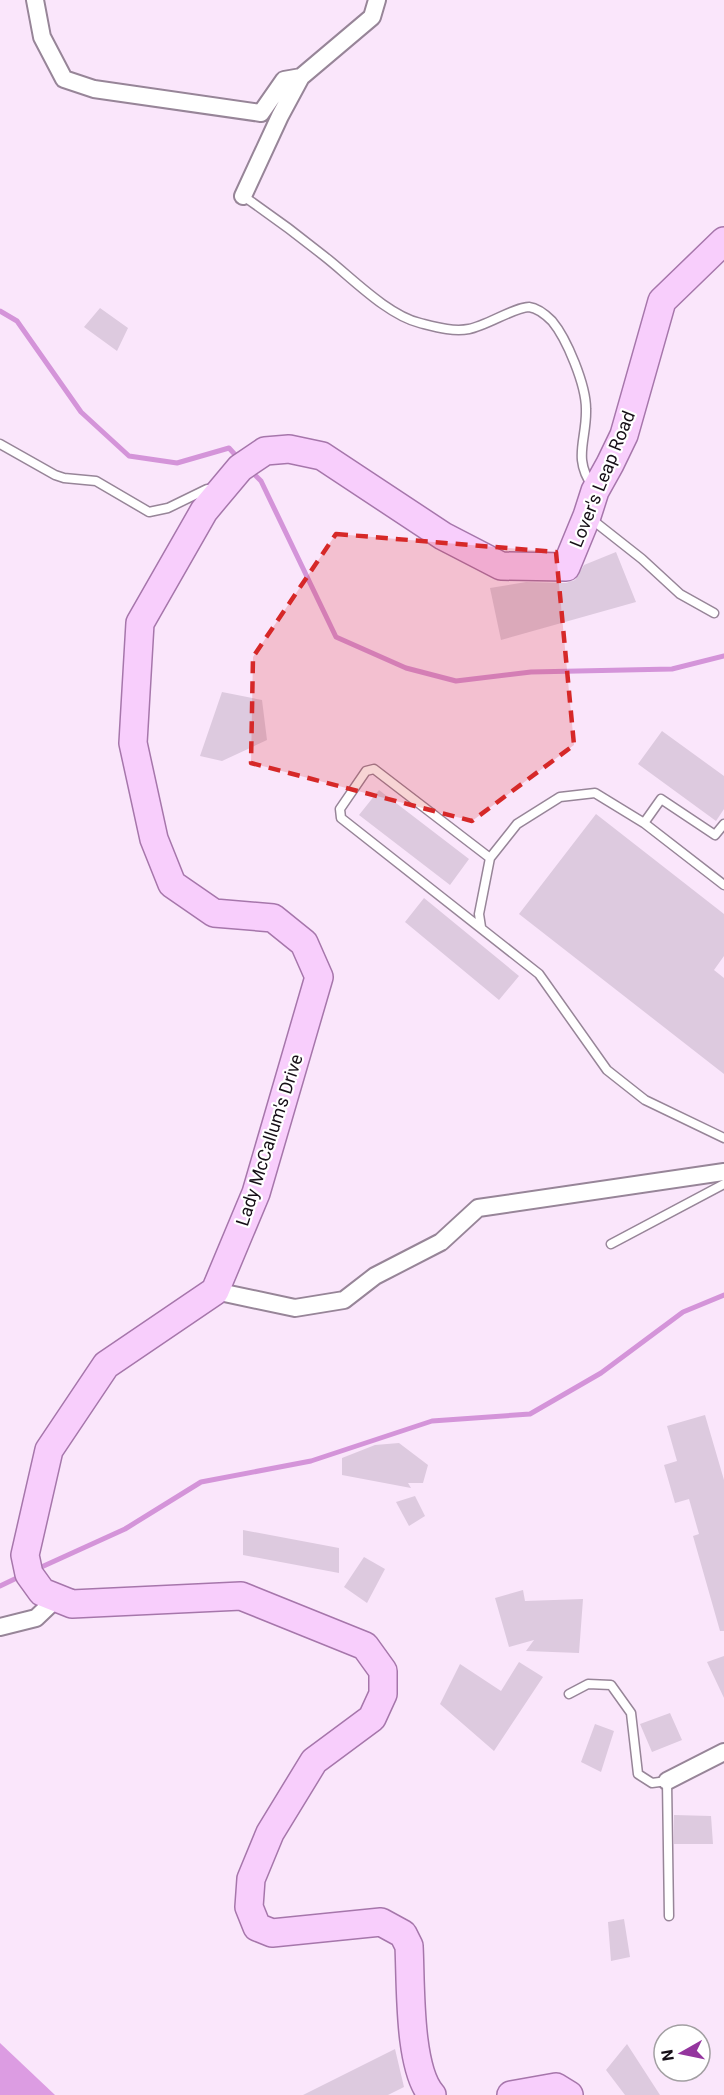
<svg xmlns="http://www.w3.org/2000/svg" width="724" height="2095" font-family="Roboto,sans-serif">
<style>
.forest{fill:#dc9ce2}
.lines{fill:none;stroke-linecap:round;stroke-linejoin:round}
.stream{stroke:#d494d9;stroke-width:5}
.building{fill:#ddcadf}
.lane-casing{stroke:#978598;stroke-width:11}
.street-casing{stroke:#978598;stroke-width:20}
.primary-casing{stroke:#a676ab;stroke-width:30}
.lane{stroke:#fff;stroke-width:8}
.street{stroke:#fff;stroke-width:16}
.primary{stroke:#f8cefc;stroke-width:27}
.marked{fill:#d62828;fill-opacity:0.2;stroke:#d62828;stroke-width:4.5;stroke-dasharray:12 8;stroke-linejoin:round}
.labels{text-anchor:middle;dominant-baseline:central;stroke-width:4.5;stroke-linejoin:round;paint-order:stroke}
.street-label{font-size:18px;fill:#160f17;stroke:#fff}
</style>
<rect width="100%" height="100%" fill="#fae6fb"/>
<path class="forest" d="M0 2043 55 2095H0Z"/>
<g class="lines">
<path class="stream" d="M0 311 17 321 81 412 129 456 177 463 229 448 239 459
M250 470 261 481 336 637 406 668 456 681 531 672 672 669 724 656
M37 1569 125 1529 201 1482 311 1461 432 1421 530 1414 601 1373 683 1312 724 1295
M0 1586 23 1575"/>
</g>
<path class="building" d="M100 308 128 328 117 351 84 327Z
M616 552 636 602 501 640 490 588 526 582 566 583 575 580 584 565Z
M222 692 262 700 267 740 222 761 200 756Z
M662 731 724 776V809L716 821 638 764Z
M379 790 469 859 450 885 359 815Z
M596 814 724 914V956L714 970 724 978V1074L519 914Z
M424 898 519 976 499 1000 405 922Z
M705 1415 724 1480V1631H720L693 1536 699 1534 689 1499 675 1503 664 1465 677 1461 667 1426Z
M399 1443 428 1465 423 1483H408L411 1488 342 1475V1458L375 1445Z
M415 1496 425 1516 409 1526 396 1502Z
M243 1530 339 1548V1573L243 1555Z
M364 1557 385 1569 367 1603 344 1587Z
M523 1590 525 1601 583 1599 579 1653 526 1651 534 1640 509 1647 495 1598Z
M724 1656V1698L707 1662Z
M519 1662 543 1677 494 1751 440 1704 460 1664 501 1691Z
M670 1713 682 1740 652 1752 640 1724Z
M595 1724 614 1731 601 1772 581 1762Z
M674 1815 711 1816 713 1844H674Z
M624 1919 630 1957 611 1961 608 1922Z
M627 2044 660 2095H625L606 2070Z
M395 2049 404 2087 388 2095H303Z"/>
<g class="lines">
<defs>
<path id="lane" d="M243 196C271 215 298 235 324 256 351 277 387 315 420 323 436 327 453 332 469 329 486 326 515 307 529 307 537 308 546 315 552 321 567 339 586 385 586 409 587 440 572 458 593 487
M0 444 55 475 64 478 96 481 149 512 168 508 207 489H214
M590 518 642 559 680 594 714 613
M644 823 661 799 715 835 724 824
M490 858 374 769 366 771 340 809 341 818 539 974 607 1070 645 1100 724 1138
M481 927 479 914 490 858 517 824 560 797 595 793 644 823 724 885
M611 1244 724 1184
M569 1694 588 1684 611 1685 631 1713 638 1774 652 1783 667 1781 669 1916"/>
<path id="street" d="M35 0 42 37 64 79 94 89 261 113 284 80 301 77
M243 196 280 116 301 77 372 17 377 0
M215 1291 295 1308 344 1300 375 1276 441 1242 478 1208 724 1172
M0 1627 36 1618 57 1598
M667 1781 724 1752"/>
<path id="primary" d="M432 2095C408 2068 411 1983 409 1946L403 1934 381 1922 272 1933 257 1927 249 1907 251 1879 270 1833 314 1761 372 1718 383 1694V1671L365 1646 241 1596 72 1604 42 1592 29 1574 25 1555 49 1450 106 1365 215 1291 256 1193 319 977 304 943 273 918 214 913 172 884 154 839 133 743 140 623 204 511 240 468 265 451 289 449 322 456 443 536 501 566 566 567 587 516 595 491 610 464 624 435 662 301 724 241
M511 2095 556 2087 569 2095"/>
</defs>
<use href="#lane" class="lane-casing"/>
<use href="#street" class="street-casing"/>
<use href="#primary" class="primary-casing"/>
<use href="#lane" class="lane"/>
<use href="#street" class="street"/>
<use href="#primary" class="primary"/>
</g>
<path class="marked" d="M336 534 556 552 574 745 472 821 251 763 253 657Z"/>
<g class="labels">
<g class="street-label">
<text transform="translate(602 479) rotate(-68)">Lover's Leap Road</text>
<text transform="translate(269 1140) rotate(-72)">Lady McCallum's Drive</text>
</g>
</g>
<g transform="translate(682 2053) rotate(261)"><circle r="28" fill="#ffffff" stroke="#a29fa2" stroke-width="1.5"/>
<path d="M0-4.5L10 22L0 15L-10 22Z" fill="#94359e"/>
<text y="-9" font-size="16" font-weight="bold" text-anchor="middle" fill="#160f17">N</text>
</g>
</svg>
